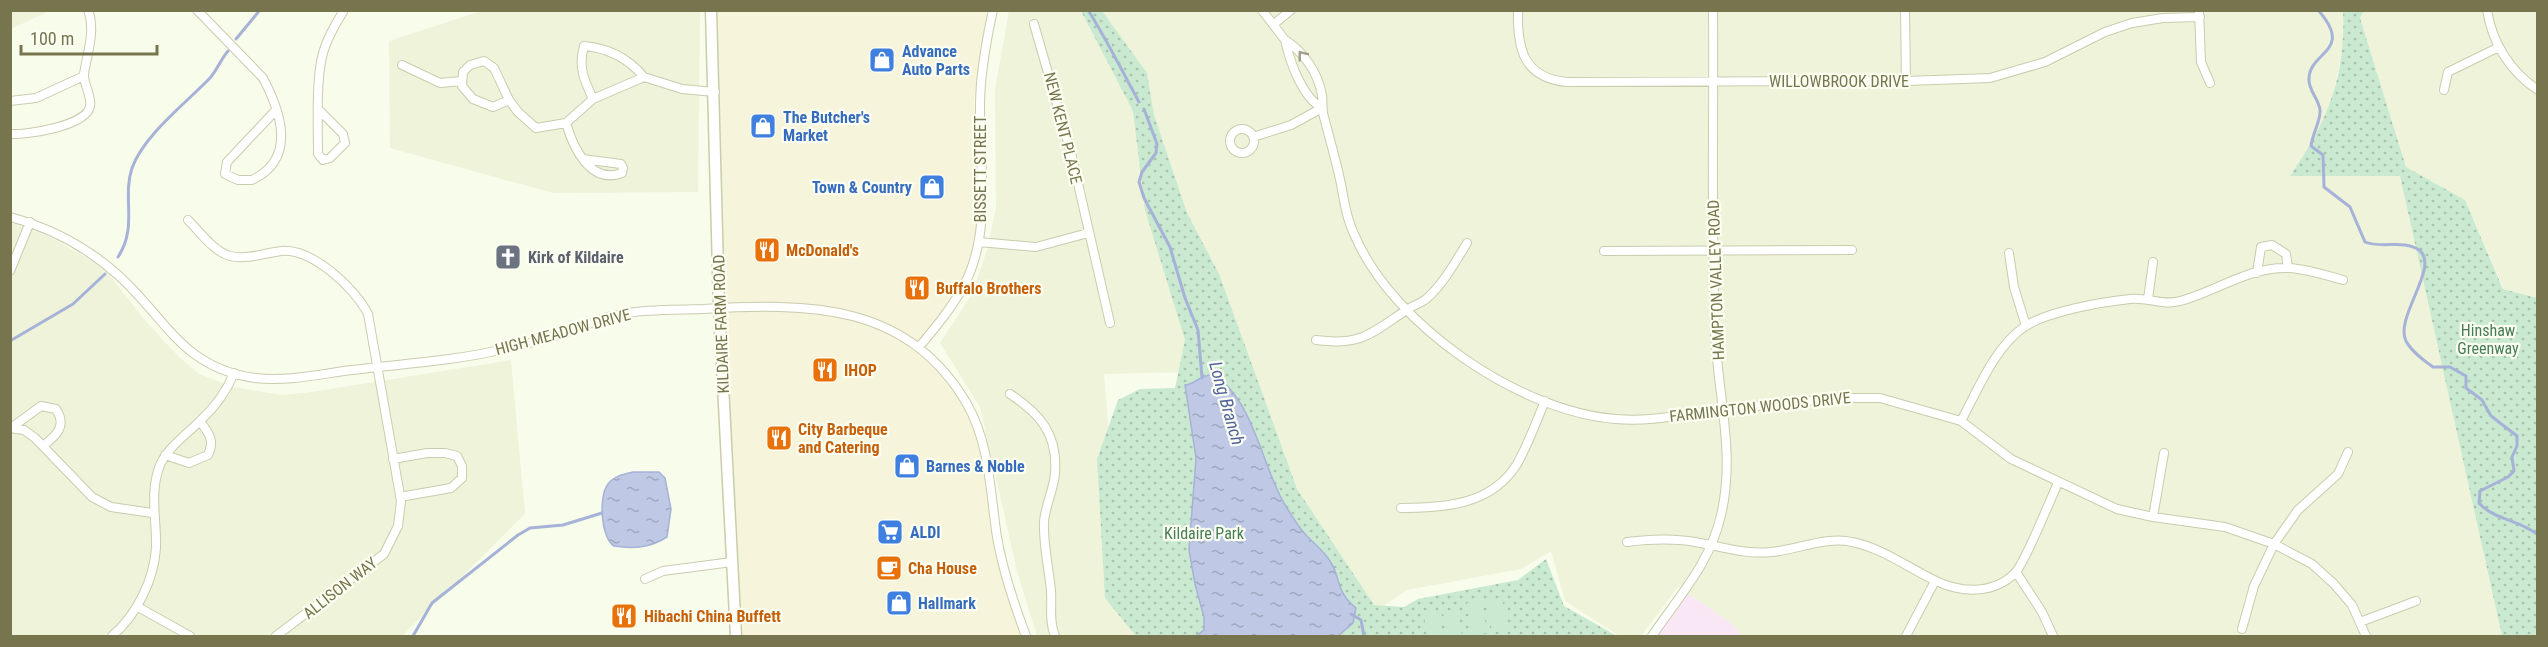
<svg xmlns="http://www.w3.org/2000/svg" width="2548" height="647" font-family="'Roboto Condensed',sans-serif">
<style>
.residential{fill:#eff3da}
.commercial{fill:#f6f4da}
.education{fill:#f9e7f5}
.grass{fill:url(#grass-dots)}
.pitch{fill:#c9ead0}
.water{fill:url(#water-ripples);stroke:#a6b2d7;stroke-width:1.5}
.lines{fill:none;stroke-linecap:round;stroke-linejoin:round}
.stream{stroke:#a6b2d7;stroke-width:3}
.minor-casing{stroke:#cbcbae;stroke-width:10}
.secondary-casing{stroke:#cbcca9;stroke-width:13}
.minor{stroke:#fff;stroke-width:8}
.secondary{stroke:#fff;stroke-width:10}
.oneway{stroke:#a09e83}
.labels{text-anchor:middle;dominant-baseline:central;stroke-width:4.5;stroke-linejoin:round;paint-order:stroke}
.shop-label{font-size:16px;font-weight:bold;fill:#366cbe;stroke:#fcfef2;text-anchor:start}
.street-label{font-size:16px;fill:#77754e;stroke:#fcfef2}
.food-label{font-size:16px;font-weight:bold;fill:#c56008;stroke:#fcfef2;text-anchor:start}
.worship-label{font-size:16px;font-weight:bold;fill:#5b616d;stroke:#fcfef2;text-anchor:start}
.park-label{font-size:16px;fill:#467c56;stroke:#fcfef2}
.water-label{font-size:18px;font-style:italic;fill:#52649e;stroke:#fcfef2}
</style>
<defs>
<pattern id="grass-dots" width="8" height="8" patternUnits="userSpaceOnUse" patternTransform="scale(1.5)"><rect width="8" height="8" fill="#c9ead0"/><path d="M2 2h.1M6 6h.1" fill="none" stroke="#a8c2ab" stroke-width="1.8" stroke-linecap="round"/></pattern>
<pattern id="water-ripples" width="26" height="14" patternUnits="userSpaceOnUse" patternTransform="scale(1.5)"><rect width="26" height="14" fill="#bfc9e6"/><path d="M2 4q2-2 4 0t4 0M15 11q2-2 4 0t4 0" fill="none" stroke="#a0a8bd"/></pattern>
</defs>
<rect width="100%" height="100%" fill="#f8fceb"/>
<path class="residential" d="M11 10H49V11L11 29Z
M2364 10 2537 11V298L2504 289 2465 200 2406 167 2360 18Z
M481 11H700L698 192 553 193 390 148 389 41Z
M1009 11H2343V47L2332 99 2313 144 2290 176 2400 175 2502 636H1742L1731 623 1678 587 1641 636H1619L1565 601 1551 551 1521 569 1407 590 1373 613 1189 372 1104 374 1122 595 1153 636H1037L1017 571 980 407 940 343 972 294 987 250 996 208 995 89Z
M11 223 48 236 104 268 143 318 179 357 199 374 233 387 282 395 312 392 511 360 525 514 402 636H11Z"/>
<path class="commercial" d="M712 11H987L974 100V133L980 135 982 220 964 286 920 347 946 375 979 429 997 539 1026 636H737Z"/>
<path class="education" d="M1685 592 1731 623 1742 636H1652Z"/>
<path class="grass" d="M1081 11H1102L1147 73 1154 115 1187 213 1219 274 1297 489 1374 605 1404 607 1418 599 1518 580 1546 559 1564 606 1617 636H1136L1105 598 1097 459 1118 400 1140 389 1175 388 1185 340 1145 210 1133 111Z
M2343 11H2364L2360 18 2406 167 2465 200 2503 289 2537 298V636H2502L2400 176H2290C2327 123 2346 77 2343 11Z"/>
<path class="pitch" d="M1502 597 1507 629 1492 632 1487 600Z
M1482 601 1487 633 1472 635 1467 603Z
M1458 609 1462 636H1447L1443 612Z
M1438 612 1442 636H1427L1424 614Z"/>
<path class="water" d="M1210 375C1251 390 1263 469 1284 503 1290 513 1297 525 1305 534 1313 543 1323 550 1330 561 1342 580 1335 591 1356 608L1353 623 1338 636H1196L1204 630V617L1195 584 1189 550 1196 458 1185 385C1196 384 1199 376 1210 375Z
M633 472H659L665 478 671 509 667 537C650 548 633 549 614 546 601 538 598 497 608 484 614 476 624 474 633 472Z"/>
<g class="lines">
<path class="stream" d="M1088 10C1107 40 1122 71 1139 102
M2318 10C2355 52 2309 51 2309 79 2308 90 2319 99 2320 110 2321 121 2312 134 2311 146L2323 155 2324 187 2350 207 2365 242C2381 249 2404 239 2419 250 2441 266 2394 317 2406 341 2412 352 2423 360 2433 367H2450L2466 376V388L2482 400 2491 416 2517 436V446L2512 457 2514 471 2508 477 2480 491 2479 503C2494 520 2521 520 2538 535
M236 39 260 10
M1144 109 1157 144 1156 153 1142 172 1139 182 1144 198 1170 247 1185 298 1198 330 1202 378
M118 257C138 227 122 198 132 168 144 135 186 103 210 78 217 70 221 59 228 51
M10 341 73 304 105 274
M1351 614 1361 620 1364 636
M413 636 432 603 518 535 530 528 563 525 602 513"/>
<defs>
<path id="minor" d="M197 10 263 78C281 112 297 159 252 180H238L225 174 227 162 276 110
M1262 10 1285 40
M1518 10C1517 48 1523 78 1567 82L1906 81 1990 78 2045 62 2105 32 2132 23 2163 18 2200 17
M1905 10 1906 81
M2199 10 2201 62 2210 83
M2487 10C2492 42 2510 72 2538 90
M1034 24 1071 153 1110 323
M1274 24 1291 10
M402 65 440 83 462 81
M2444 90 2448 72 2499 47
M593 99C584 80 578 67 584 46 609 48 628 58 644 77
M509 100 493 107 473 99 462 86 463 72 470 65 484 61 494 68 509 100 518 112 536 128 566 123 593 99 644 77 682 89 715 92
M10 101 36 98 84 76
M1322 108C1302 97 1290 62 1285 40 1304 52 1318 73 1322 95 1323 101 1322 107 1323 113 1329 137 1336 160 1341 184 1344 201 1347 220 1355 236 1393 325 1520 412 1616 419 1648 422 1680 415 1711 411 1753 406 1796 402 1838 398H1880L1961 421 2011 459 2117 509 2153 517 2225 527 2274 544 2312 564 2334 584 2352 605 2366 636
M319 110 343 134 345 143 330 158 323 160 318 154C318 127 316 82 322 57 326 40 335 25 344 10
M566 123C573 147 590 185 622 173L623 168 621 164 583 159
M1230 141a12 12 0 1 1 24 0a12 12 0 1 1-24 0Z
M10 134C27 135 87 126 90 106 92 95 83 84 84 74 87 53 96 31 88 10
M1253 137 1291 125 1322 108
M10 217C51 228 87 247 118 275 166 318 182 368 255 378 287 382 320 374 352 370 401 364 452 361 500 350 523 345 547 339 570 331 584 326 598 319 612 316 641 309 673 310 703 309 808 303 908 302 967 404 990 444 990 492 997 537 1003 572 1014 604 1026 636
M188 220C200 232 214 252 230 256 247 260 265 253 281 251 312 248 355 288 368 314L401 501 398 526 384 554 276 636
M979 242 1036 247 1088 233
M1604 251 1852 250
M2009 253 2014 287 2026 326
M10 271 30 222
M2257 273 2261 247 2272 245 2286 254 2288 268
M2148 299 2153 262
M1316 340C1361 346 1370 334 1405 311 1411 306 1420 304 1426 299 1442 286 1456 261 1467 243
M919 347C935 328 951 309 963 287 993 233 979 165 980 106 980 74 986 42 993 10
M1010 394C1040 414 1058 434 1055 473 1054 489 1045 506 1044 522 1043 544 1049 569 1051 591 1052 607 1049 621 1055 636
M1961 421C1978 390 1994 348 2024 327 2048 311 2102 302 2130 299 2148 297 2163 306 2180 301 2215 292 2250 266 2289 268 2307 269 2325 275 2343 280
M10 428 24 430 35 438 92 497 111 507 152 513
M11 428 41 406 56 409C67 426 57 435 43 446
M165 455 189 463 208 455C215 440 209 434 200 421
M393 459 427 453H445L457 456 462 466V478L451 488 400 497
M1401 508C1444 508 1492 505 1517 464 1528 445 1536 422 1545 401
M2153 517 2164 453
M1627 542C1651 539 1672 538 1695 542 1720 546 1746 555 1771 552 1797 550 1826 536 1852 542 1882 548 1907 567 1934 580 1960 593 1993 595 2015 573 2025 563 2050 500 2058 483
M2016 572 2042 612 2053 636
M645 579 663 571 732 562
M138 607 190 636
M2360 622 2416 601
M2242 629 2254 586 2274 544 2298 510 2338 474 2348 452
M112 636C136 616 154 580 156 548 157 520 149 493 160 465 168 447 186 435 200 421 215 407 226 393 234 373
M1652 636C1679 596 1710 564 1721 515 1736 453 1717 392 1715 330 1711 223 1714 117 1713 10
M1906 636 1935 581"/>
<path id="secondary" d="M711 10 719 308 736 636"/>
</defs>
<use href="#minor" class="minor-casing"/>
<use href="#secondary" class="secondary-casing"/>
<use href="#minor" class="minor"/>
<use href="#secondary" class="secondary"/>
</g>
<defs><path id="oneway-chevron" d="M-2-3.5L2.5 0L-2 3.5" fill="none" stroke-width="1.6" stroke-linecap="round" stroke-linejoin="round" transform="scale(1.5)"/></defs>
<use class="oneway" href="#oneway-chevron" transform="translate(1302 55) rotate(-128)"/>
<defs>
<symbol id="shop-square" viewBox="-11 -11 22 22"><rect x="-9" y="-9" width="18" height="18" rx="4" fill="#3f7fe0" stroke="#fcfef2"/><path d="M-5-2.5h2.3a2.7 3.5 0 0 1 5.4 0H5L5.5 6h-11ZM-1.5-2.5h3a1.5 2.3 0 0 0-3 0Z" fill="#fff"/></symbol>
<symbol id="restaurant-square" viewBox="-11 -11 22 22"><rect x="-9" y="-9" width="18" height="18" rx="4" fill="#e8710a" stroke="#fcfef2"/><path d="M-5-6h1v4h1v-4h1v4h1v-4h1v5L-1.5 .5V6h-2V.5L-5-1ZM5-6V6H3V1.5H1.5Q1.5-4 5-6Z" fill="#fff"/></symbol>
<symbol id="church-square" viewBox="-11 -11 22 22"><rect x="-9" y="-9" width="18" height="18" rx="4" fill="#6b7280" stroke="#fcfef2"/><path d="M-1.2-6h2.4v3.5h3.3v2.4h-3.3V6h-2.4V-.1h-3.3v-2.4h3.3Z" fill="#fff"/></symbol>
<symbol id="supermarket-square" viewBox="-11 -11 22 22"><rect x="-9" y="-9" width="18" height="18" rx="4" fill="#3f7fe0" stroke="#fcfef2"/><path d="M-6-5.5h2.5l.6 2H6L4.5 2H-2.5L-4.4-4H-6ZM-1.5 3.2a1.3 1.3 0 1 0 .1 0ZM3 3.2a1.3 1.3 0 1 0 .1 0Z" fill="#fff"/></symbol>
<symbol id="cafe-square" viewBox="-11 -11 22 22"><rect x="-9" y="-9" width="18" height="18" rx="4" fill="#e8710a" stroke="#fcfef2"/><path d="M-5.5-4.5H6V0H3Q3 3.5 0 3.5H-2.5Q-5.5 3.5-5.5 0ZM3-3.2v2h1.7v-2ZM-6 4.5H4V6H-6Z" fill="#fff"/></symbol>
</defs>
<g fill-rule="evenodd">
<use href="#shop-square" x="867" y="45" width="30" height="30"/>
<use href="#shop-square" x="748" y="111" width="30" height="30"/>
<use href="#shop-square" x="917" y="172" width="30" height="30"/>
<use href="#restaurant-square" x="752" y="235" width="30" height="30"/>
<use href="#church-square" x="493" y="242" width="30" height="30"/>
<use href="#restaurant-square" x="902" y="273" width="30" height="30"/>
<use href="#restaurant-square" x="810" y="355" width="30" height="30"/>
<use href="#restaurant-square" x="764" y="423" width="30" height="30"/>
<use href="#shop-square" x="892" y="451" width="30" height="30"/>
<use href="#supermarket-square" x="875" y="517" width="30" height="30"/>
<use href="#cafe-square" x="874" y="553" width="30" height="30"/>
<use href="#shop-square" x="884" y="588" width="30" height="30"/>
<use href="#restaurant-square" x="609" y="601" width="30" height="30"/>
</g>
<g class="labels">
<g class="shop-label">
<text x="902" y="51">Advance<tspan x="902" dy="18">Auto Parts</tspan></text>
<text x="783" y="117">The Butcher's<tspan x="783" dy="18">Market</tspan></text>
<text x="912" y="187" text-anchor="end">Town &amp; Country</text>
<text x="926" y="466">Barnes &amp; Noble</text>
<text x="910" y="532">ALDI</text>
<text x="918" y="603">Hallmark</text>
</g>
<g class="street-label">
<text x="1839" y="81">WILLOWBROOK DRIVE</text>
<text transform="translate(1063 128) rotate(76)">NEW KENT PLACE</text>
<text transform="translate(980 169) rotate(-90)">BISSETT STREET</text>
<text transform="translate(1716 280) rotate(-92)">HAMPTON VALLEY ROAD</text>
<text transform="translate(721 324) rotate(-92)">KILDAIRE FARM ROAD</text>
<text transform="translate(563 332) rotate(-15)">HIGH MEADOW DRIVE</text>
<text transform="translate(1760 407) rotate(-6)">FARMINGTON WOODS DRIVE</text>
<text transform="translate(340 588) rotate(-38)">ALLISON WAY</text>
</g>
<g class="food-label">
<text x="786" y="250">McDonald's</text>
<text x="936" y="288">Buffalo Brothers</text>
<text x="844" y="370">IHOP</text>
<text x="798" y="429">City Barbeque<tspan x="798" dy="18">and Catering</tspan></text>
<text x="908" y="568">Cha House</text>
<text x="644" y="616">Hibachi China Buffett</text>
</g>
<g class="worship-label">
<text x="528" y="257">Kirk of Kildaire</text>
</g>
<g class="park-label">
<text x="2488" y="330">Hinshaw<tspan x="2488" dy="18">Greenway</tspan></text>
<text x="1204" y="533">Kildaire Park</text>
</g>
<g class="water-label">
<text transform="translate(1227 403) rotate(74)">Long Branch</text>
</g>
</g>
<rect width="2548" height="647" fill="none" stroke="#77754e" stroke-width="24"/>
<path d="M21 45v9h136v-9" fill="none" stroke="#77754e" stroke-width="3"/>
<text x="30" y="45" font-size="18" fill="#77754e" stroke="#fcfef2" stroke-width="4.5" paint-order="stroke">100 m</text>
</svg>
